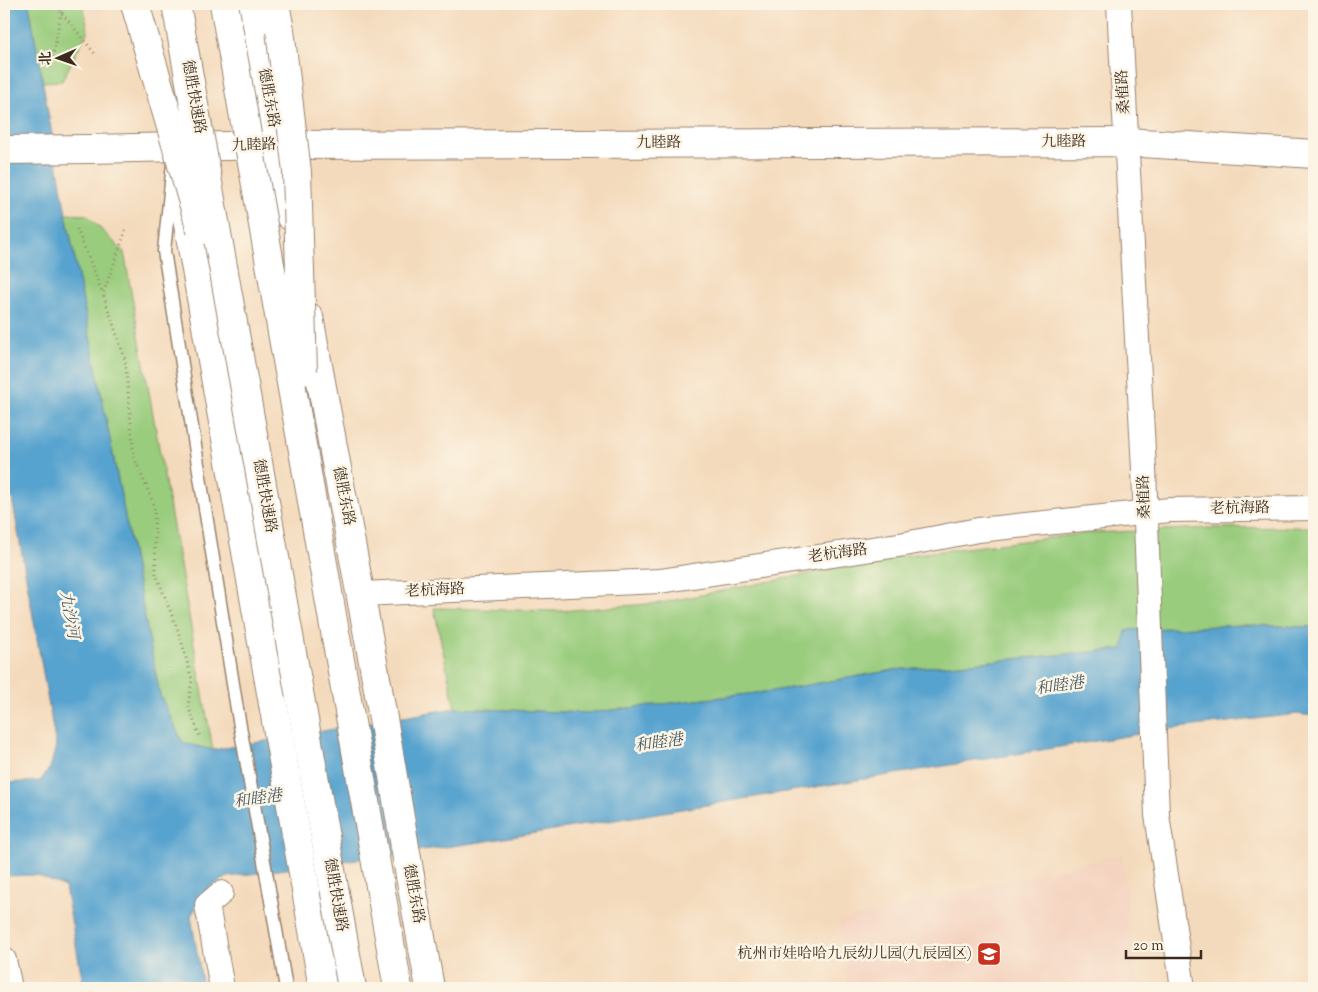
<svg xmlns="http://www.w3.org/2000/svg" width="1318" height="992" font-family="'Sorts Mill Goudy','Noto Serif SC',serif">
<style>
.built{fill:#f4d3c0}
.green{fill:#99cc7d;stroke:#6a7b4e}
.water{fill:#56a3cf;stroke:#486676}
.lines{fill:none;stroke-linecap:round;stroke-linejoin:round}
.service-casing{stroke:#98826d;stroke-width:15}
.minor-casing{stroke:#98826d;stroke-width:26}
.tertiary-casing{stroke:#98826d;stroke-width:30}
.primary-casing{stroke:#98826d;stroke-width:30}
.trunk-casing{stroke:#98826d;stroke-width:30}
.path{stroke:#98826d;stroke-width:3;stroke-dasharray:1 4;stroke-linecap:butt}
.service{stroke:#fff;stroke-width:12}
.minor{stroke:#fff;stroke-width:24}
.tertiary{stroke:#fff;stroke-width:28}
.primary{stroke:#fff;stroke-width:28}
.trunk{stroke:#fff;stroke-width:28}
.service-bridge-casing{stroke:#98826d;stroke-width:15;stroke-linecap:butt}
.tertiary-bridge-casing{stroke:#98826d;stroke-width:30;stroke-linecap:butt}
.primary-bridge-casing{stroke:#98826d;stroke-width:30;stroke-linecap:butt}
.trunk-bridge-casing{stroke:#98826d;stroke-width:30;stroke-linecap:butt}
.service-bridge{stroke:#fff;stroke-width:12}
.tertiary-bridge{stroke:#fff;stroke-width:28}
.primary-bridge{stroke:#fff;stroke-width:28}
.trunk-bridge{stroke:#fff;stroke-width:28}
.labels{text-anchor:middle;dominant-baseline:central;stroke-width:5;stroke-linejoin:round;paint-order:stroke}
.street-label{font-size:15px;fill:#3b2a1e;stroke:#fcf5e5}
.poi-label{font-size:15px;fill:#3b2a1e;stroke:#fcf5e5;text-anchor:end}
.water-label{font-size:16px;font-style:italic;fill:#465a65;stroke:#fcf5e5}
</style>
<rect width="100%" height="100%" fill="#fcf5e5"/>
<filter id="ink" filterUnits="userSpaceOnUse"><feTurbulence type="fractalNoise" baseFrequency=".02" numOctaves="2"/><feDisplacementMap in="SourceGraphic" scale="10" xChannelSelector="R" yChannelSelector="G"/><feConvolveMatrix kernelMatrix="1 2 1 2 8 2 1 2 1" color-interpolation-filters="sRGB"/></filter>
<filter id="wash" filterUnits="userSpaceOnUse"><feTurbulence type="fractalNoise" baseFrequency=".0096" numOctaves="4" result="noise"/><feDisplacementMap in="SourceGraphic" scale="20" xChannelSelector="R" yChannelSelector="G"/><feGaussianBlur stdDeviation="1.12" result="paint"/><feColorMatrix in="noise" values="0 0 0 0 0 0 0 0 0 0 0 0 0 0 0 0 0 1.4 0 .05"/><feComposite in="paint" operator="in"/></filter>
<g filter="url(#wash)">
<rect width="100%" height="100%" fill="#f4dabc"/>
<path class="built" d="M1122 854 1138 988H848L839 921Z"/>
<path class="green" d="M29 4H83L88 30 62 81 42 82Z
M66 214 87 215 124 252 213 750 183 743 160 695Z
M1314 527V627L1242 625 1127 630 1124 649 894 670 773 691 587 713 455 708 434 608 559 611 660 603 899 556 1090 533 1210 528Z"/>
<path class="water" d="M4 4H29L66 214 160 695 183 743 213 750 455 708 587 713 773 691 894 670 1123 649 1126 630 1242 625 1314 627V716L1297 714 1169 729 481 842 228 877 208 888 191 916 203 988H84L65 887 36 875 4 876V783L40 781 50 768 56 746 4 453Z"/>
</g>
<g filter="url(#ink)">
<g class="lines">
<defs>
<path id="service" d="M173 163 164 251 237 709
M270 895 286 988"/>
<path id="minor" d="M1119 4 1144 469 1157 815 1183 988
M361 594 660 581 905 544 978 530 1170 510 1314 508
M221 893 207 905 222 988
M4 960 10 988"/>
<path id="tertiary" d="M89 149 277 145 1127 142 1314 154"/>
<path id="primary" d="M252 4 290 216
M184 202 273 704
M309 317 378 689
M410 876 430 988
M306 890 323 988"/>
<path id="trunk" d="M275 4 280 30"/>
</defs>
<use href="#service" class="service-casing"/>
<use href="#minor" class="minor-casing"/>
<use href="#tertiary" class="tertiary-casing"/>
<use href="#primary" class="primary-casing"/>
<use href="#trunk" class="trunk-casing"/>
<path class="path" d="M60 4 61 12 96 55
M51 67 61 12
M77 229 103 294
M126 230 103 294 125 359 134 457 154 505 156 574 181 639 192 680 188 706 200 737"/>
<use href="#service" class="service"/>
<use href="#minor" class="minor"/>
<use href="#tertiary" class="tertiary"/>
<use href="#primary" class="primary"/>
<use href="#trunk" class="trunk"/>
<defs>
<path id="service-bridge" d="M237 709 270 895"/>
<path id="tertiary-bridge" d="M4 150 89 149"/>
<path id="primary-bridge" d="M378 689 410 876
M273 704 306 890"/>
<path id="trunk-bridge" d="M135 4 201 230
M176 4 352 988
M224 4 398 988
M280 30 297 172 303 371"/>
</defs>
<use href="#service-bridge" class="service-bridge-casing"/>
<use href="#tertiary-bridge" class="tertiary-bridge-casing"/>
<use href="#primary-bridge" class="primary-bridge-casing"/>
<use href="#trunk-bridge" class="trunk-bridge-casing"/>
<use href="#service-bridge" class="service-bridge"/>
<use href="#tertiary-bridge" class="tertiary-bridge"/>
<use href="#primary-bridge" class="primary-bridge"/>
<use href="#trunk-bridge" class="trunk-bridge"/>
</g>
</g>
<defs>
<symbol id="school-square" viewBox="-11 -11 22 22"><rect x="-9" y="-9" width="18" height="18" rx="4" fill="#c8321e" stroke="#fcf5e5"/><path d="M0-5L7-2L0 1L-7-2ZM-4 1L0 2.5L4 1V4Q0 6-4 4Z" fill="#fff"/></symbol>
</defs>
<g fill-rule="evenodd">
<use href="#school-square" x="975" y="940" width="28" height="28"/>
</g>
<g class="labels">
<g class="street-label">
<text transform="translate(1124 92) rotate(-93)">桑植路</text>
<text transform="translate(193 97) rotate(80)">德胜快速路</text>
<text transform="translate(268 98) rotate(80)">德胜东路</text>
<text x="1064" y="142">九睦路</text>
<text x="659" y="143">九睦路</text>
<text transform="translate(254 146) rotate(-2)">九睦路</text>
<text transform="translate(264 496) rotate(80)">德胜快速路</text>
<text transform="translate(343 496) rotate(79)">德胜东路</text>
<text transform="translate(1145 497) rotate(-92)">桑植路</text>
<text transform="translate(1240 509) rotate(-1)">老杭海路</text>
<text transform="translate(838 554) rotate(-8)">老杭海路</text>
<text transform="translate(435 591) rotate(-3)">老杭海路</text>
<text transform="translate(413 894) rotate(80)">德胜东路</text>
<text transform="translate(335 895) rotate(80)">德胜快速路</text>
</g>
<g class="poi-label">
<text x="972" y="954">杭州市娃哈哈九辰幼儿园(九辰园区)</text>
</g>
<g class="water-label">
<text transform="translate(68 615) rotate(80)">九沙河</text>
<text transform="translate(1060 687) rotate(-8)">和睦港</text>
<text transform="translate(659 744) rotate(-8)">和睦港</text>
<text transform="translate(258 800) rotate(-8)">和睦港</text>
</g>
</g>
<rect width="1318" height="992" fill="none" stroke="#fcf5e5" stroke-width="20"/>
<g transform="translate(58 58) rotate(268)" stroke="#fcf5e5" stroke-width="4" paint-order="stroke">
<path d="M0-4L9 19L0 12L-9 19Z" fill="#3b2a1e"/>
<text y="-8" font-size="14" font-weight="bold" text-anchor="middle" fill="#3b2a1e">北</text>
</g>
<path d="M1126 950v8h75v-8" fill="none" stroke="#3b2a1e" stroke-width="2.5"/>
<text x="1133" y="950" font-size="15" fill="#3b2a1e" stroke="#fcf5e5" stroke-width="4" paint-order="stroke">20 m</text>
</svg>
